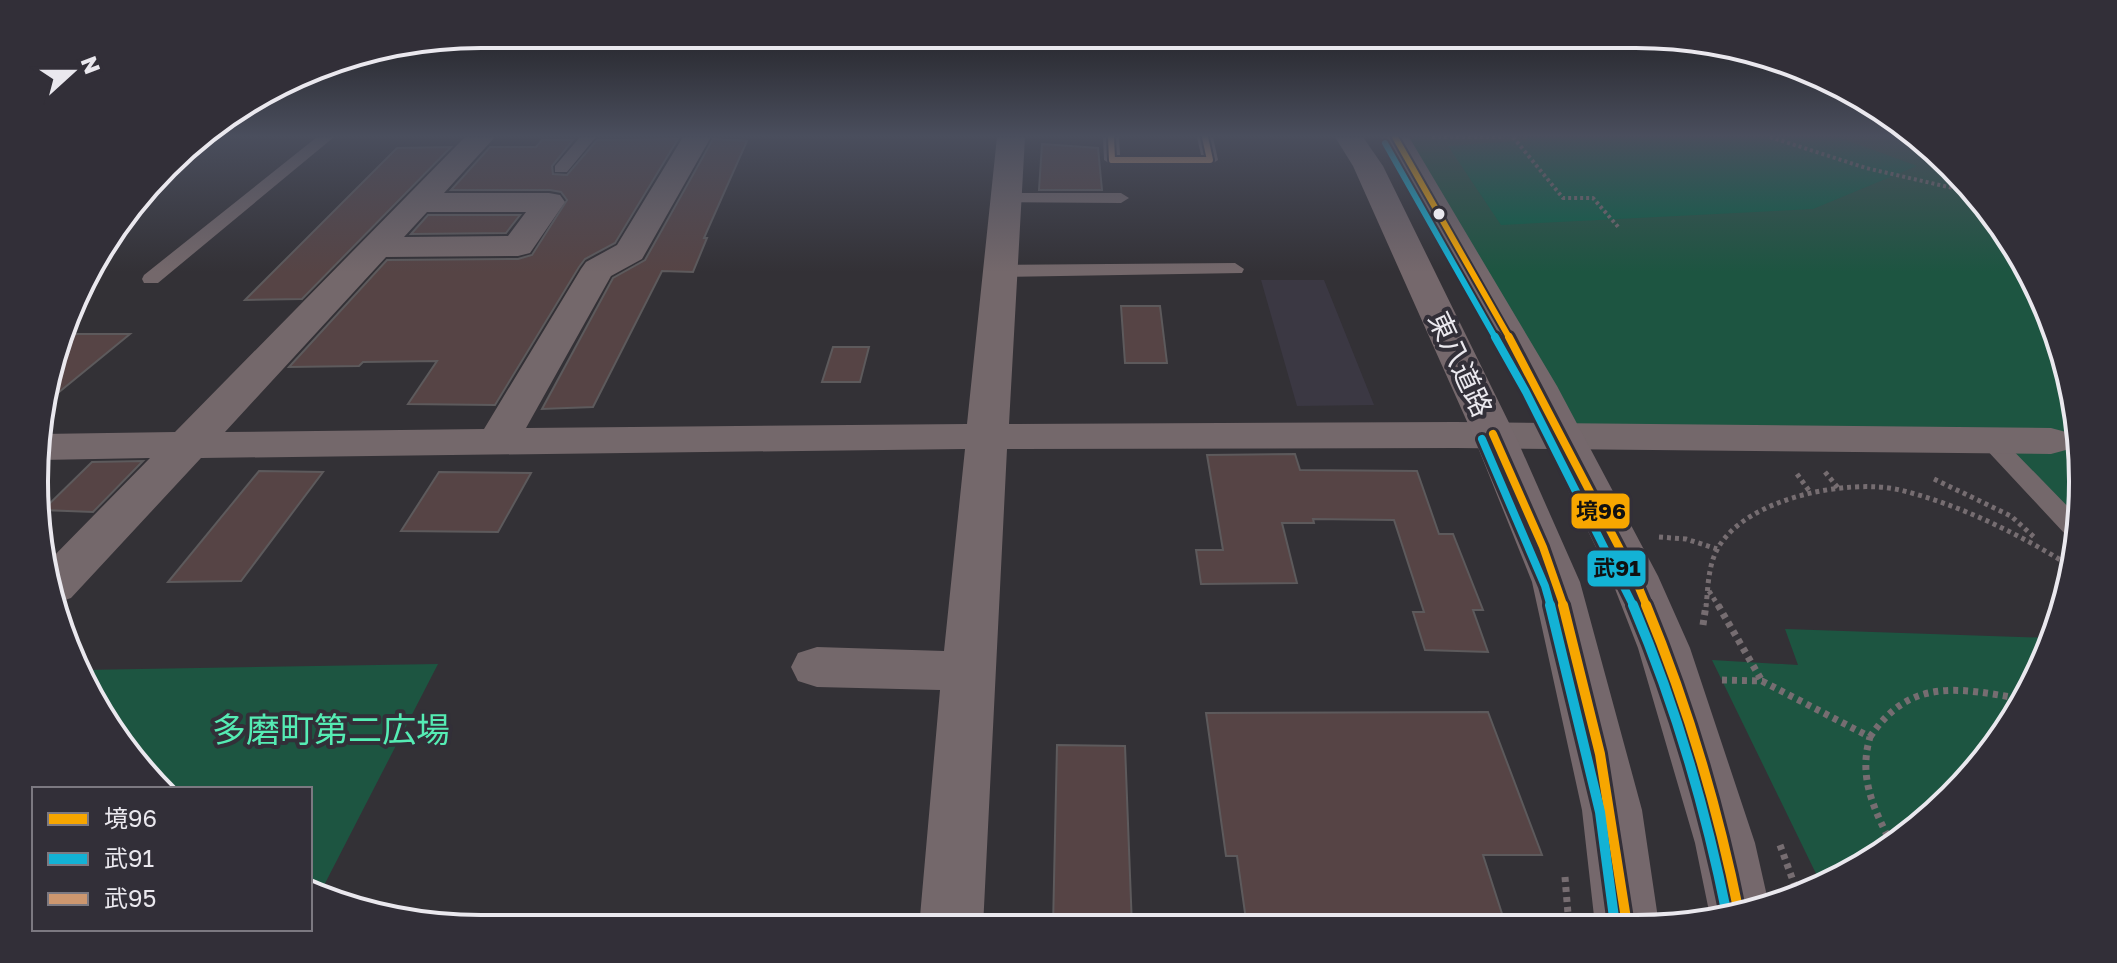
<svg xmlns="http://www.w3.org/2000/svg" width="2117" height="963" font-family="'Golos Text','Noto Sans JP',sans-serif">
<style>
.built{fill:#3b3843}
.green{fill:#1d5541}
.forest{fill:#076146}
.building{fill:#564445;stroke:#5d5a5c;stroke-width:2}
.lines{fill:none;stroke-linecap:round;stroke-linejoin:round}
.path-far2{stroke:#766d71;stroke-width:4;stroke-dasharray:3 3;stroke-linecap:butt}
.path-far1{stroke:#766d71;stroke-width:5;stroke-dasharray:4 4;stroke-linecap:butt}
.path{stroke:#766d71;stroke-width:7;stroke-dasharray:5 5;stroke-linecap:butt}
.lane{fill:#74686b;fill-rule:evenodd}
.street{fill:#74686b;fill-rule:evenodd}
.primary{fill:#75686c;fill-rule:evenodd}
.bus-1-far2-casing{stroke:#322f38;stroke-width:10}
.bus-1-far1-casing{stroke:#322f38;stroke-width:14}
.bus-1-casing{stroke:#322f38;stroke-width:16}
.bus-2-far2-casing{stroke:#322f38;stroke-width:10}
.bus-2-far1-casing{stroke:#322f38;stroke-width:14}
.bus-2-casing{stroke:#322f38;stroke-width:16}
.bus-3-casing{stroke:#322f38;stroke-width:10}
.bus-1-far2{stroke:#f7a600;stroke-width:6}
.bus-1-far1{stroke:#f7a600;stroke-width:8}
.bus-1{stroke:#f7a600;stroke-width:10}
.bus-2-far2{stroke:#13b2d5;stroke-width:6}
.bus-2-far1{stroke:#13b2d5;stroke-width:8}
.bus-2{stroke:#13b2d5;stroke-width:10}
.bus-3{stroke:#cd976f;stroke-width:6}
.bus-dot{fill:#eae8ee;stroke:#322f38;stroke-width:3}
.labels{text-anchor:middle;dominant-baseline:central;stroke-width:8;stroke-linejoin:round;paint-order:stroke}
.street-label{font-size:28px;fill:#eae8ee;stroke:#322f38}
.near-park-label{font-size:34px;fill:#55ecb4;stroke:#322f38}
.rim{fill:none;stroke:#eae8ee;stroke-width:4}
.line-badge{stroke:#322f38;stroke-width:3}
.pale-badge-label{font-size:22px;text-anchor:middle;font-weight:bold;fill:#111}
</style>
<rect width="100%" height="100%" fill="#333136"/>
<path class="built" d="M1261 280H1324L1374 405 1297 406Z"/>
<path class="green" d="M1418 137H1910L1952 165 2049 310 2083 481 2074 528 1990 441 1566 426 1404 140Z
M1785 629 2052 638 2049 652 1991 754 1908 836 1822 886 1712 660 1798 665Z
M438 664 318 897 310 895V789H163L94 705 82 670Z"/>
<path class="forest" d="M1527 137H1838L1917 166 1813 209 1501 225 1448 146 1526 140Z"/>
<path class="building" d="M678 139 615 243 585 259 579 267 495 405 408 404 437 361 363 362 359 366 289 367 387 260 518 259 532 255 567 200 561 192 550 190H451L490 147H536L542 140H573L552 166 553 174 567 175 597 140Z
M713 139 747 141 704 238H707L693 272 662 271 593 407 542 409 613 278 645 260Z
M1042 144 1098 148 1102 190H1039Z
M451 147 302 299 245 300 397 148Z
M428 215H520L506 233 411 234Z
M1121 306H1160L1167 363H1125Z
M65 334H130L42 406 43 395Z
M833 347H869L860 382H822Z
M1295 454 1300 470 1417 471 1439 534H1453L1483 610H1473L1488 652 1425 650 1413 612H1424L1394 520 1313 519 1314 523H1282L1297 583 1201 584 1196 550H1223L1207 455Z
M143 461 93 512 43 510 92 462Z
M259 471 323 472 241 581 168 582Z
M439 472 531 473 498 532 401 531Z
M1488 712 1542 855H1483L1506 926 1247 927 1237 856H1226L1206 713Z
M1057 745 1125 746 1132 927H1053Z"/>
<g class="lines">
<path class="path-far2" d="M1432 137H1502
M1513 137 1563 198H1593L1620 229
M1770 137 1866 168 1970 192"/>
<path class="path-far1" d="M1825 472 1839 489
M1797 474 1810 492
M1934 479 2011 516 2034 537
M1659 537 1686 539 1717 549
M1709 591 1719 607
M1706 607C1708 588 1708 565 1718 548 1746 498 1848 478 1900 490 1958 504 2017 533 2067 564"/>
<path class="path" d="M1718 605 1762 681
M1703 625 1706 605
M1722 680 1762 681 1870 737C1858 778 1874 809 1892 845
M1870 737C1910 677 1959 688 2022 699
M1780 845 1799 897
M1565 877 1569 926"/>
<path class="lane" d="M317 137H334L158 283H144L142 279 144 275Z
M580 137H596L567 172H555V166Z
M1103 137H1119L1120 155H1201L1197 137H1213L1218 160 1210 165H1112L1104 160Z
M1006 193H1121L1129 198 1121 203 1000 202 998 198Z
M1235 263 1244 269 1242 273 1001 277 992 271 1001 265Z
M1991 434 1999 436 2076 515 2072 536 2065 534 1983 446 1980 441 1983 436Z"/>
<path class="street" d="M465 137H495L444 193H549L560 195 565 202 530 253 518 256 386 257 225 432 484 429 581 269 586 262 617 245 683 137H711L642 259 611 276 526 428 967 424 997 137H1025L1009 424 1456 422 2051 428 2066 432 2072 441 2066 450 2051 454 1456 448 1007 449 983 927 919 928 940 690 817 687 798 681 791 667 798 653 817 647 944 651 965 449 201 458 71 598 59 602 46 564 150 458 41 460V434L175 432ZM427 212H526L508 236 404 237Z"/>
<path class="primary" d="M1335 137H1363L1383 166 1515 435 1580 582 1642 810 1659 925H1595L1582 810 1532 582 1473 435 1353 166Z
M1381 137H1409L1557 386 1658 576 1690 648 1755 843 1769 905 1711 921 1695 843 1638 648 1610 576 1517 386Z"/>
<defs>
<path id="bus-1-far2" d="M1395 137 1510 339"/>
<path id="bus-1-far1" d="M1509 337 1634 576 1647 607
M1493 434 1543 547 1564 607"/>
<path id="bus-1" d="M1563 605 1600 754 1627 925
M1646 605C1687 704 1718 809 1739 913"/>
<path id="bus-2-far2" d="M1385 143 1496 339"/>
<path id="bus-2-far1" d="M1495 337 1526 392 1634 607
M1482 439 1545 586 1551 607"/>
<path id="bus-2" d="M1550 605 1600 812 1615 925
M1633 605C1675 704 1706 810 1727 915"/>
<path id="bus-3" d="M1111 137 1112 160H1210L1205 137"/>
</defs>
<use href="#bus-1-far2" class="bus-1-far2-casing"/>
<use href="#bus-1-far1" class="bus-1-far1-casing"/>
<use href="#bus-1" class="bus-1-casing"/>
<use href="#bus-2-far2" class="bus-2-far2-casing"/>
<use href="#bus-2-far1" class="bus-2-far1-casing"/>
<use href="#bus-2" class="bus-2-casing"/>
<use href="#bus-3" class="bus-3-casing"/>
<use href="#bus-1-far2" class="bus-1-far2"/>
<use href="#bus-1-far1" class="bus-1-far1"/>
<use href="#bus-1" class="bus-1"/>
<use href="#bus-2-far2" class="bus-2-far2"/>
<use href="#bus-2-far1" class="bus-2-far1"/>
<use href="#bus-2" class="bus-2"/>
<use href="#bus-3" class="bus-3"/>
</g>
<linearGradient id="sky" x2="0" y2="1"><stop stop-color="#1c1b1e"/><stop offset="0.5" stop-color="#4a4e5d"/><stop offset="1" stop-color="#4a4e5d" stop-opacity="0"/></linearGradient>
<rect width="2117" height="272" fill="url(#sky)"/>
<circle class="bus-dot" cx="1439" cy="214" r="7"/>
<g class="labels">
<g class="street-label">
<text transform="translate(1461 364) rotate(65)">東八道路</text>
</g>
<g class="near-park-label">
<text x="331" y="729">多磨町第二広場</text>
</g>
</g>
<path d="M0 0H2117V963H0ZM481 48H1636A433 433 0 0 1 2069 481V482A433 433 0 0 1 1636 915H481A433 433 0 0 1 48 482V481A433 433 0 0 1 481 48Z" fill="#322f38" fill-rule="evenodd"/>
<path class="rim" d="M481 48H1636A433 433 0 0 1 2069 481V482A433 433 0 0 1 1636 915H481A433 433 0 0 1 48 482V481A433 433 0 0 1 481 48Z"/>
<g class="line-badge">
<rect x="1570" y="492" width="61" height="38" rx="8" fill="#f7a600"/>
<rect x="1586" y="549" width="61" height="39" rx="8" fill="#13b2d5"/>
</g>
<g class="pale-badge-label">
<text x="1601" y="519">境96</text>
<text x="1617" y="576">武91</text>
</g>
<rect x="32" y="787" width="280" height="144" fill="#322f38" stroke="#7c7981" stroke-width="2"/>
<rect x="48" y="813" width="40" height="12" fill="#f7a600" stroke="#7c7981" stroke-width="2"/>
<text x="104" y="827" font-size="24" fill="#eae8ee">境96</text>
<rect x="48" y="853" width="40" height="12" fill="#13b2d5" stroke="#7c7981" stroke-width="2"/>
<text x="104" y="867" font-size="24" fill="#eae8ee">武91</text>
<rect x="48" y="893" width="40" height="12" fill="#cd976f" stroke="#7c7981" stroke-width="2"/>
<text x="104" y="907" font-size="24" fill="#eae8ee">武95</text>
<g transform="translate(72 72) rotate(69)" stroke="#322f38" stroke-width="6" paint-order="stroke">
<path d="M0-6L14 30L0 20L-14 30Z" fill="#eae8ee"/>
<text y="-12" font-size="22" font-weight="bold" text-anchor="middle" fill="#eae8ee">N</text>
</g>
</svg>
